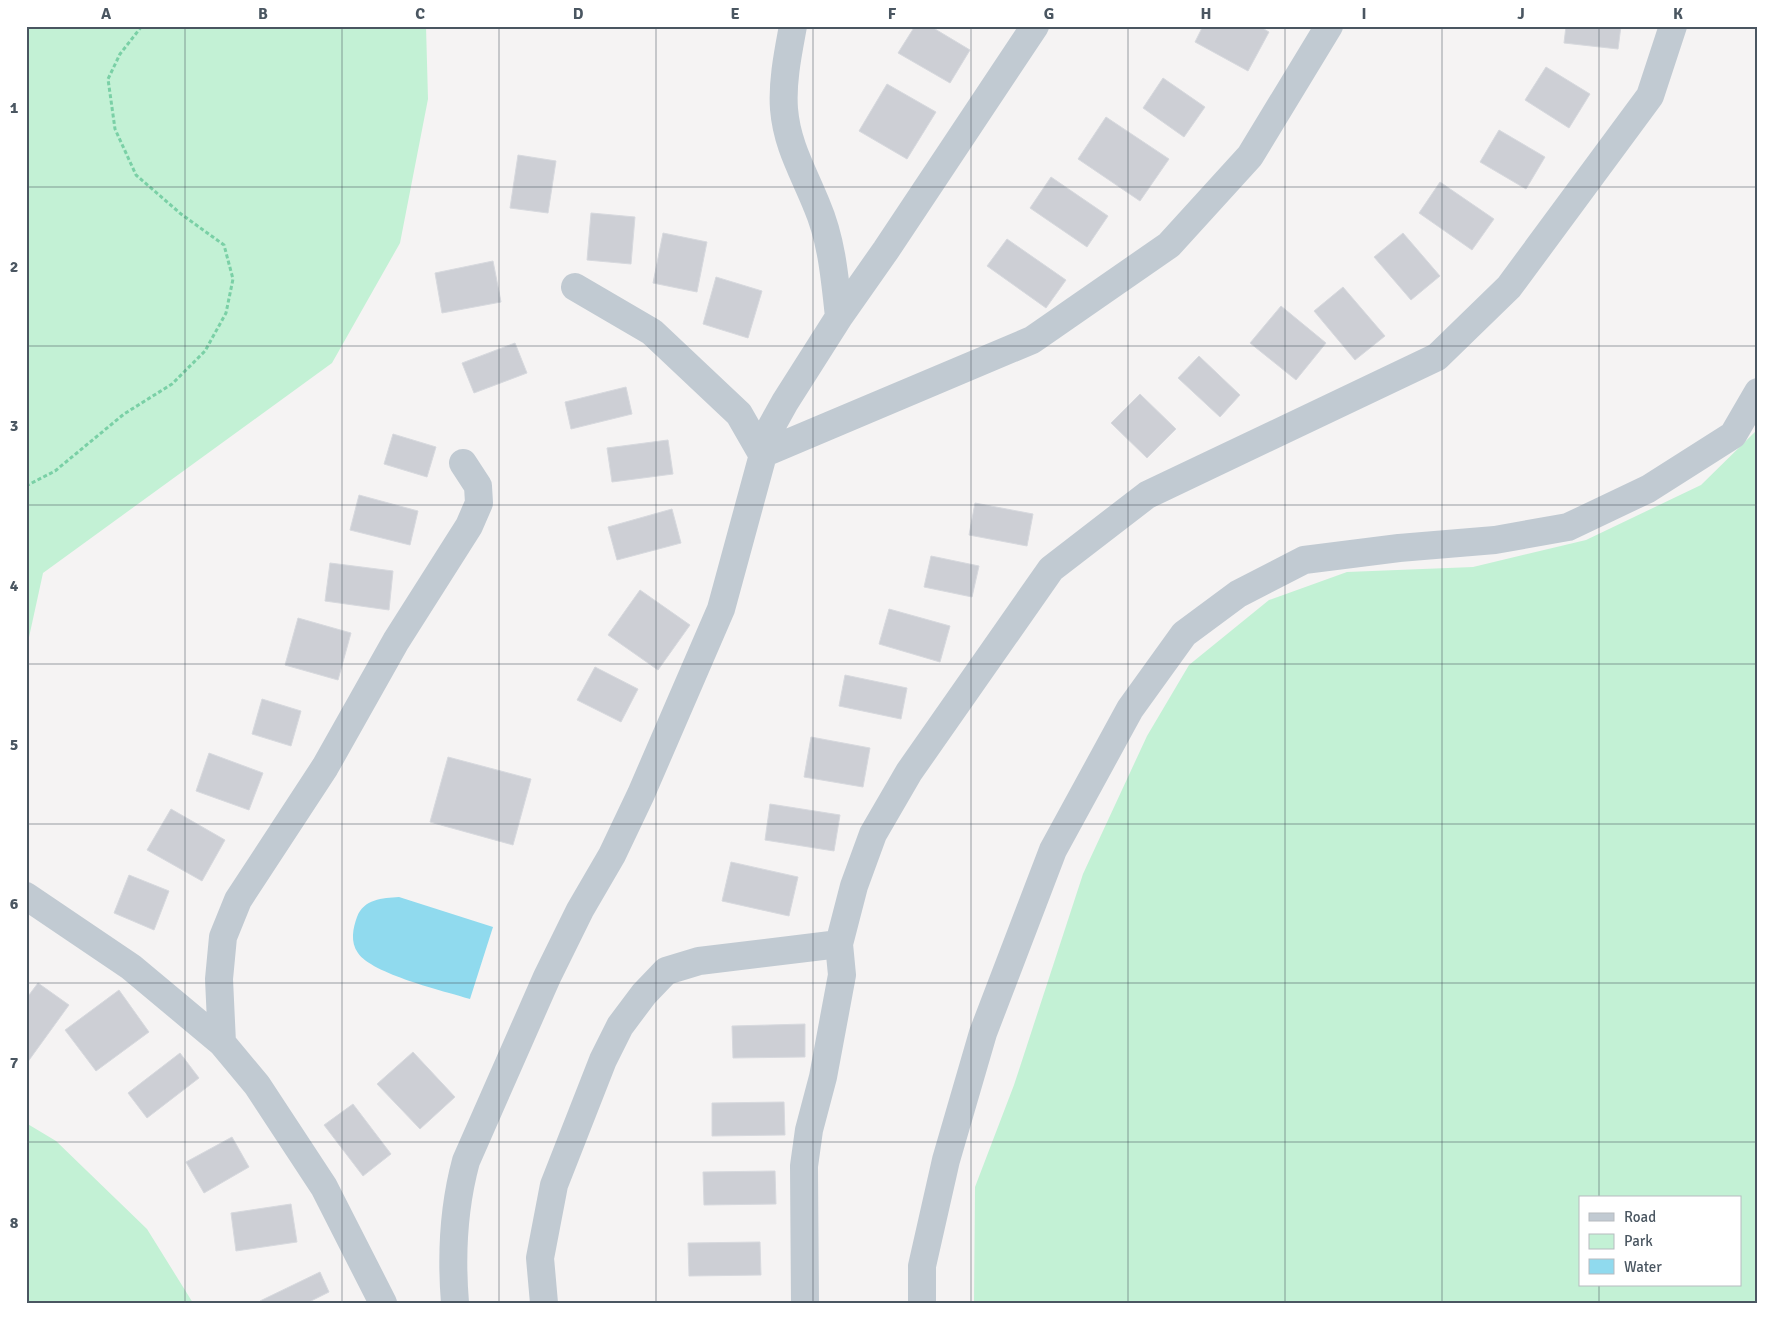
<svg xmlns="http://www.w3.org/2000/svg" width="1784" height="1329" font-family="Signika,sans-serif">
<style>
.green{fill:#c3f1d5;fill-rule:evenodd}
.water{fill:#90daee}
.building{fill:#cdcfd5;stroke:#d7d9de}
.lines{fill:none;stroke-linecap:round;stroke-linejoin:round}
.path{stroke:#7ad0a6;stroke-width:3;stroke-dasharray:4 2.5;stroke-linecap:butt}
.minor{stroke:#c1cad2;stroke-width:28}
.grid{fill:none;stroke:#4a5661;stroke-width:1;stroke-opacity:0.55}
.neatline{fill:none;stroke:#4a5661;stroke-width:2}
.grid-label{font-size:16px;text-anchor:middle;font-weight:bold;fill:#4a5661}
</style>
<rect width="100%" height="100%" fill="#f5f3f3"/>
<path class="green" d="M26 26H426L428 99 400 243 332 363 43 573 26 651Z
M1758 429V1303H974L975 1187 1014 1085 1083 874 1147 736 1189 665 1269 600 1347 572 1473 567 1586 540 1701 485ZM1580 1198H1740V1285H1580Z
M26 1123 56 1141 147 1229 193 1303H26Z"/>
<path class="water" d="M399 897 493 927 470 999C444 991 372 974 358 953 350 942 353 928 357 917 364 899 382 898 399 897Z"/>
<path class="building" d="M915 26H930L970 50 950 83 898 53Z
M1203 26H1259L1269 32 1248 71 1195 42Z
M1566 26H1621L1618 49 1564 43Z
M1546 67 1590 94 1569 128 1525 100Z
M1163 78 1205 107 1184 137 1143 108Z
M887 84 936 112 907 159 859 131Z
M1106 117 1169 159 1140 201 1078 159Z
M1499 130 1545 157 1526 189 1480 162Z
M518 155 556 161 548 213 510 208Z
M1051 177 1108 216 1087 247 1030 208Z
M1440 182 1494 219 1472 250 1419 213Z
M591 213 635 217 631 264 587 260Z
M663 233 707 242 697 292 653 283Z
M1403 233 1440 276 1411 300 1374 257Z
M1007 239 1066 280 1046 308 987 266Z
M493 261 501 302 442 313 435 273Z
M716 277 762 291 748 338 703 324Z
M1343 287 1385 336 1355 360 1314 311Z
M1281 306 1326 343 1296 380 1250 343Z
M515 343 527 373 474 393 462 363Z
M1199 356 1240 395 1220 417 1178 378Z
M626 387 632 414 571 429 565 402Z
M1140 394 1176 429 1147 458 1111 423Z
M393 434 436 447 427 477 384 464Z
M668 440 673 474 612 482 607 448Z
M359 495 418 511 410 545 350 530Z
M975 503 1033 514 1027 546 969 535Z
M672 509 681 543 617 560 608 527Z
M931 556 979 566 972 597 924 587Z
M330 563 393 571 389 610 325 601Z
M640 590 690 625 658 670 608 635Z
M889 609 950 626 940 662 879 644Z
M298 618 351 633 338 680 285 665Z
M595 667 638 689 621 722 577 700Z
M845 675 907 688 901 719 839 706Z
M262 699 301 711 291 746 252 734Z
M811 737 870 748 863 787 804 777Z
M209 753 263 773 249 810 196 791Z
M448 757 531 779 513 845 430 822Z
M770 804 840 815 834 851 765 840Z
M171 809 225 840 202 881 147 850Z
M731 862 798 877 789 916 722 901Z
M129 875 169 891 154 930 114 913Z
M38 983 69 1005 27 1063 26 999Z
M119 990 149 1032 96 1071 65 1030Z
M805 1024V1057L733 1058 732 1026Z
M413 1052 455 1097 420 1129 377 1084Z
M180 1053 199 1078 147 1118 128 1093Z
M784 1102 785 1135 712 1136V1103Z
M353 1104 391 1154 363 1176 324 1125Z
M232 1137 249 1167 204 1193 186 1162Z
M775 1171 776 1204 704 1205 703 1172Z
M291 1204 297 1242 236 1251 231 1213Z
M760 1242 761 1275 689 1276 688 1243Z
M320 1272 329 1292 307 1303H260V1301Z"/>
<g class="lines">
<path class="path" d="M26 486 55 471 124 414 172 384 205 351 226 313 233 279 224 245 181 214 136 175 115 129 108 79 120 54 142 26"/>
<path class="minor" d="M793 26C788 53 782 82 784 109 787 146 804 173 817 206 832 241 835 280 839 317
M575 287 652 332 739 414 762 454 1032 340 1169 245 1250 156 1329 26
M26 896 131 967 222 1043 257 1085 324 1187 383 1303
M222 1043 219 979 223 937 238 900 325 767 396 641 469 526 479 503 478 486 463 463
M455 1303C451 1254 453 1209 466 1161L547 977 580 910 612 855 641 794 721 609 770 429 785 402 839 317 886 250 1035 26
M544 1303 540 1258 554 1185 603 1060 620 1026 644 994 666 971 699 961 839 944
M805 1303 804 1166 809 1130 823 1077 842 975 839 944 854 886 873 834 909 772 1051 569 1147 495 1437 357 1509 287 1650 96 1673 26
M922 1303V1266L946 1160 983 1033 1053 850 1130 709 1184 634 1238 594 1304 560 1399 548 1495 540 1568 527 1648 489 1733 435 1758 392"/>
</g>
<path class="grid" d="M185 26V1303M342 26V1303M499 26V1303M656 26V1303M813 26V1303M971 26V1303M1128 26V1303M1285 26V1303M1442 26V1303M1599 26V1198M26 187H1758M26 346H1758M26 505H1758M26 664H1758M26 824H1758M26 983H1758M26 1142H1758M1599 1285V1303"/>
<rect width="1784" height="1329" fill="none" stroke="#ffffff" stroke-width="55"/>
<rect x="1579" y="1196" width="162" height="90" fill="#ffffff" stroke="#b7bbc0"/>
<rect x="1589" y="1213" width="25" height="8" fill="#c1cad2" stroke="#b7bbc0"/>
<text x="1624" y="1222" font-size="15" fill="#4a5661">Road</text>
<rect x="1589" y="1234" width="25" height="15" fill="#c3f1d5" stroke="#b7bbc0"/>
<text x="1624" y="1246" font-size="15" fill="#4a5661">Park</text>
<rect x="1589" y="1259" width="25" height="15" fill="#90daee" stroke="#b7bbc0"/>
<text x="1624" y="1272" font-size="15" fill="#4a5661">Water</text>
<rect x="28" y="28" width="1728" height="1274" class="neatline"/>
<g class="grid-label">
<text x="106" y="19">A</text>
<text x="263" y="19">B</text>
<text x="420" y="19">C</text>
<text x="578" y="19">D</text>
<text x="735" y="19">E</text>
<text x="892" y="19">F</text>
<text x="1049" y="19">G</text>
<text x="1206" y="19">H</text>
<text x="1364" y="19">I</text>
<text x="1521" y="19">J</text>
<text x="1678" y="19">K</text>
<text x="14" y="113">1</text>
<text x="14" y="272">2</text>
<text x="14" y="431">3</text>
<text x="14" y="591">4</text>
<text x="14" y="750">5</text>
<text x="14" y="909">6</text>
<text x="14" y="1068">7</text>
<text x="14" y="1228">8</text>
</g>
</svg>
